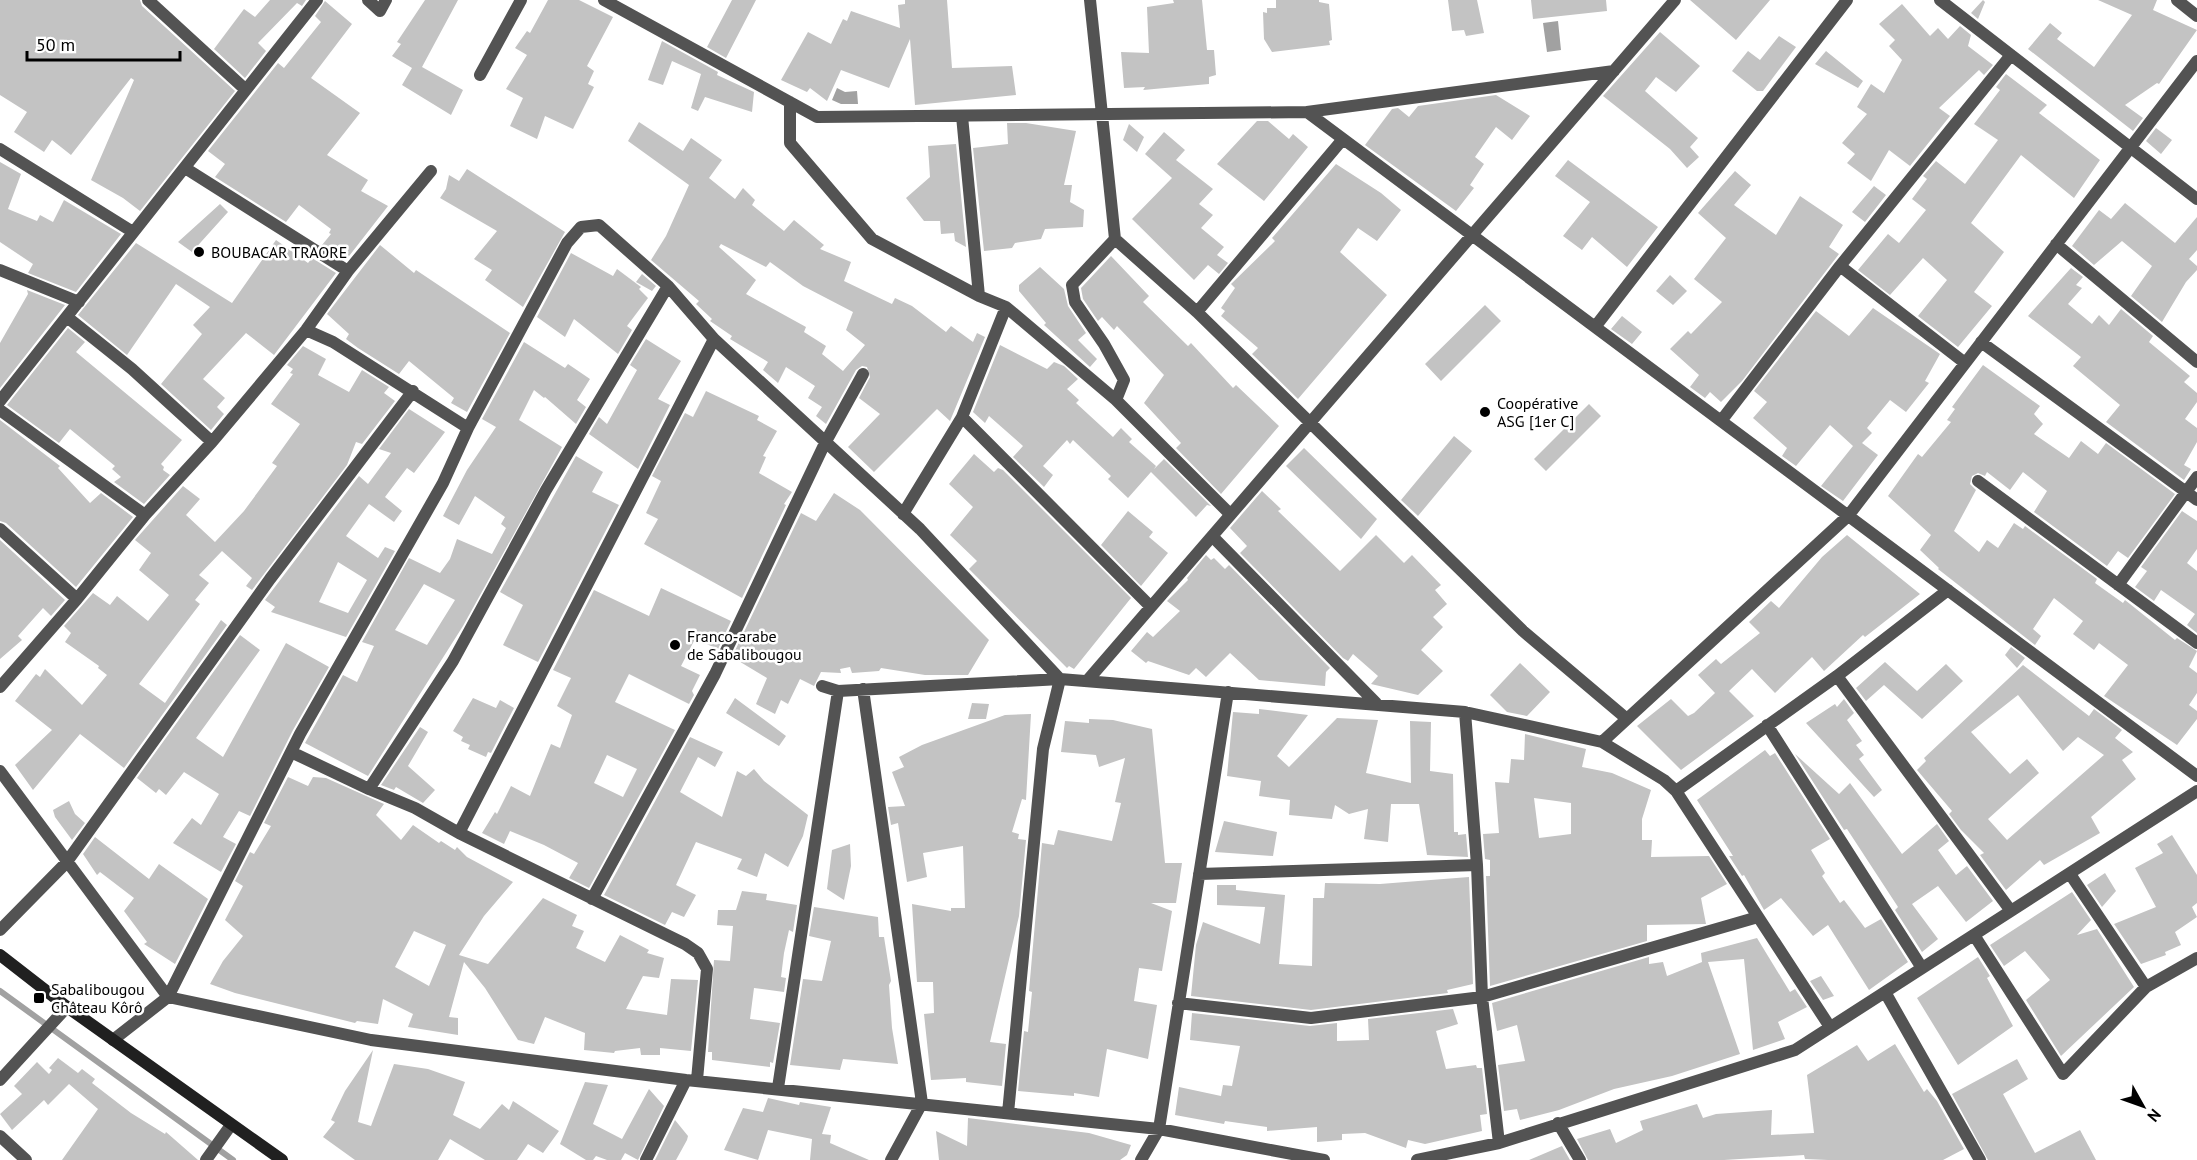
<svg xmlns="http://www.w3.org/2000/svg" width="2197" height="1160" font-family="'PT Sans',sans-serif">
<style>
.water{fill:#a1a1a1}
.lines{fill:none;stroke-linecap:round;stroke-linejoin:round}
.stream{stroke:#a1a1a1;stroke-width:6}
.building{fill:#c3c3c3;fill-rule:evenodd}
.minor{stroke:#535353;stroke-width:12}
.secondary{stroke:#202020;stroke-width:12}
.poi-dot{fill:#000;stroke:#fff;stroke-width:2}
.labels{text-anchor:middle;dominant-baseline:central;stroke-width:5;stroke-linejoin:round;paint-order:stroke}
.poi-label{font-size:16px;fill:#000;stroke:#fff;text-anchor:start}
</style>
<rect width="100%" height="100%" fill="#fff"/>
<path class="water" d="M1558 21 1561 50 1547 52 1543 23Z
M837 88 845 92 857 91 858 104H841L832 100Z"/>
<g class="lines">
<path class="stream" d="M0 991 233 1160"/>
</g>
<path class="building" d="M0 0H140L142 6 235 91 140 211 123 198 91 180 134 80 131 78 71 155 52 140 44 152 14 132 27 112 0 95Z
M270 0H306L302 6 297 3 258 43 266 51 245 78 214 49 244 9 255 17Z
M425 0H458L422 67 463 90 451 115 402 85 412 68 392 56 401 44 397 42Z
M548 0H579L613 17 587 66 594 71 588 84 594 87 573 129 545 116 537 139 510 126 523 98 506 89 527 55 515 48 527 31 530 33Z
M732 0H756L726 58 707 47Z
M905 0H947L952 68 1012 66 1016 95 915 105 910 39 889 88 841 70 827 101 810 88 807 92 781 80 808 32 831 44 843 19 847 21 851 11 900 28 898 5 905 4Z
M1173 0H1202L1207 50H1214L1216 75 1209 77V84L1143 90 1145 87 1124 88 1121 52 1149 53 1147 7 1174 3Z
M1276 0H1319V2L1329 4 1332 40 1329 41 1330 45 1272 52 1264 39 1263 12 1267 13V8H1276Z
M1448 0H1477L1484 33 1466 36 1464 30 1452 31Z
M1531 0H1606L1607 11 1533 19Z
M1690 0H1770L1736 40Z
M1983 0 1985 2 1978 19 1971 13Z
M2098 0H2157L2153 10 2197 30 2159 84 2157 83 2125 105 2143 118 2133 131 2028 49 2050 23 2062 33 2057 39 2094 67 2132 15Z
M325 1 352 24 311 78 360 113 327 155 368 180 361 191 388 206 346 260 322 245 331 234 329 233 331 229 299 205 286 222 215 177 225 164 208 151 278 63 284 68 321 22 315 16Z
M1902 4 1930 36 1938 28 1948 39 1960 26 1971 35 1968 46 1993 65 1984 75 1979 70 1939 108 1950 116 1910 166 1889 150 1871 181 1847 163 1855 154 1842 143 1867 114 1857 107 1871 84 1884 93 1902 60 1889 46 1895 40 1879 24Z
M1660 32 1700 66 1676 92 1656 77 1645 91 1698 138 1690 147 1699 157 1687 168 1670 149 1603 96Z
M1779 36 1796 47 1763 91H1757L1732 71 1748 51 1760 60Z
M662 41 718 72 717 75 754 92 752 112 705 97 698 111 691 108 701 74 672 61 663 85 648 80Z
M1826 51 1863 81 1858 88 1815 64Z
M2006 74 2047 105 2039 113 2100 160 2074 198 2021 155 1971 223 2004 252 1974 292 1992 306 1958 347 1918 316 1947 280 1923 258 1890 295 1858 270 1888 234 1899 243 1926 210 1912 199 1927 179 1923 176 1936 161 1965 184 1998 140 1974 124 2000 90 1996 87Z
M1496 95 1530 116 1512 140 1496 127 1475 157 1484 164 1470 185 1474 188 1456 211 1365 145 1392 109 1398 108 1409 117 1418 106Z
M1257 121H1268L1289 139 1293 134 1308 147 1264 201 1217 164Z
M639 122 683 151 691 138 722 160 709 178 735 199 743 188 755 200 752 205 784 231 794 220 824 245 820 249 851 262 844 281 892 304 895 298 912 306 946 332 951 326 973 342 977 333 985 337 950 421 937 409 874 472 848 447 880 414 859 398 870 377 867 367 862 366 856 370 826 424 816 416 822 407 808 398 815 386 786 367 778 383 763 370 768 362 730 339 732 336 710 321 712 319 696 304 699 301 651 260 666 236 689 185 628 141ZM721 244 766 267 770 262 803 286 853 312 846 330 865 345 843 371 822 354 826 346 804 332 806 327 746 294 756 280 719 247Z
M1007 123H1026L1076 131 1064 185H1072L1070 202 1084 210 1083 227 1045 229 1041 239 1015 243 1012 248 984 251 973 148 1008 144Z
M1129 124 1144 137 1137 152 1123 140Z
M2156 128 2172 140 2161 154 2146 141Z
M1164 132 1185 150 1176 160 1213 189 1199 204 1213 215 1201 228 1224 247 1217 255 1228 263 1219 274 1208 265 1194 280 1132 219 1172 178 1145 154Z
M956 144 966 247 955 241 954 233 941 234 940 221H924L906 198 930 177 928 146Z
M1568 160 1658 227 1627 267 1592 237 1582 250 1563 236 1590 202 1555 176Z
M0 162 21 174 8 209 37 221 40 215 53 222 64 200 121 234 76 292 28 273 33 264 0 242Z
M1336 164 1381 193 1401 210 1377 241 1358 228 1340 252 1387 295 1298 399 1252 354 1258 348 1221 316 1225 311 1221 308 1235 288 1231 284 1275 241 1272 238Z
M467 169 565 232 523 307 485 280 492 270 474 259 497 231 440 198 446 189 449 175 459 181Z
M1735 171 1751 185 1734 205 1776 235 1800 196 1843 225 1829 247 1839 254 1742 381 1721 402 1710 392 1705 398 1690 387 1699 375 1670 349 1688 331 1691 334 1722 302 1694 279 1726 238 1698 213Z
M1874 186 1886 195 1865 222 1852 212Z
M2125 203 2175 243 2197 217V250L2189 259 2197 266V270L2186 282 2162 322 2131 296 2152 266 2122 241 2094 265 2072 246 2099 210 2111 219Z
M220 204 228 212 192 252 178 242Z
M276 240 308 263 312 258 336 273 274 355 246 333 203 379 225 398 217 407 224 414 211 430 161 384 202 334 193 325 210 307 176 284 127 355 78 315 136 243 232 303Z
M380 245 414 273 416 270 510 333 467 412 451 403 454 398 409 361 399 374 358 348 346 339 349 334 327 314Z
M571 253 613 276 617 269 641 287 639 289 648 298 627 326 632 330 618 354 574 319 565 337 537 317Z
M1111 256 1149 296 1143 302 1188 346 1191 343 1233 388 1236 385 1279 426 1221 494 1176 448 1181 443 1144 403 1164 375 1117 326 1114 330 1102 317 1098 321 1083 299 1081 288Z
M1040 267 1064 289 1068 306 1086 333 1078 340 1097 359 1090 367 1044 325 1046 323 1019 291V285Z
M2071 268 2083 277 2076 285 2082 288 2068 304 2092 324 2099 315 2109 325 2121 309 2153 336 2149 342 2190 376 2184 382 2197 393V402L2185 419 2197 428V442L2184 465 2191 469 2184 480 2106 422 2120 405 2073 366 2081 357 2028 316Z
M642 274 656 286 652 291 636 282Z
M1670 275 1687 291 1673 305 1656 291Z
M27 290 65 305 0 388V343L28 294Z
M1485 305 1501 321 1441 381 1425 364Z
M1873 308 1940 354 1925 381 1929 383 1906 412 1890 400 1867 428 1872 433 1862 443 1878 455 1843 501 1821 486 1853 446 1830 425 1796 466 1782 456 1787 448 1753 418 1767 402 1754 391 1816 311 1849 336Z
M1622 316 1642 332 1632 344 1611 329Z
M68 328 85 342 76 352 182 440 161 464 164 467 163 470 170 475 144 504 114 482 121 477 112 469 115 466 70 429 59 443 7 405Z
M646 339 681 361 658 399 670 405 638 469 589 434 599 417 607 424 637 370 630 365Z
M524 342 565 368 568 364 590 379 577 400 586 407 576 424 545 397 544 398 534 390 519 420 562 447 463 626 368 776 305 743 343 675 357 682 374 646 362 642 409 558 440 573 450 559 457 539 492 554 506 528 501 524 505 517 475 496 459 525 443 516 467 470 496 427 482 419ZM424 584 455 600 427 645 395 630Z
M1000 345 1047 369 1054 362 1064 366 1078 379 1067 389 1079 400 1076 403 1113 437 1121 428 1132 439 1129 442 1156 466 1154 469 1164 459 1211 506 1207 505 1196 517 1151 472 1128 498 1108 479 1111 476 1073 440 1070 444 1067 440 1043 466 1053 475 1044 487 1013 457 1023 446 989 416 985 423 973 412Z
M303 346 326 359 318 375 349 392 362 370 389 387 384 393 395 401 362 444 356 442 347 465 252 590 246 586 252 578 222 551 199 575 209 583 195 600 200 604 139 684 165 703 221 620 227 625 124 768 80 734 33 790 15 765 52 730 15 701 36 674 40 677 45 669 82 705 107 675 98 668 99 666 65 642 71 633 64 626 93 593 110 605 117 596 148 621 169 595 139 570 151 553 135 540 183 486 200 499 186 515 215 542 244 511 277 466 272 463 300 424 271 404 293 374 290 373 293 369 287 365Z
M1983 365 2040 406 2034 414 2043 424 2034 434 2069 458 2081 441 2098 454 2106 443 2175 494 2128 558 2118 551 2107 566 2034 512 2047 491 2023 472 2010 490 1987 472 1985 476 1978 473 1972 476 1970 484 1976 490 1954 531 1979 552 1987 540 1998 548 2014 523 2023 529 2025 526 2097 579 2095 583 2123 603 2125 600 2175 640 2177 638 2197 651 2189 667 2197 673V693L2189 705 2197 711V719L2177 745 2104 696 2128 665 2099 643 2094 650 2073 634 2083 621 2054 598 2033 629 2041 636 2035 645 1938 569 1939 568 1920 550 1931 535 1888 496 1918 454 1922 457 1951 422 1947 420 1955 409 1952 407Z
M706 391 759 416 757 420 777 431 763 456 766 457 759 473 792 492 784 504 786 505 742 598 644 544 658 519 646 513 661 481 652 476 685 413 693 417Z
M1589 404 1601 416 1546 471 1534 459Z
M409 409 445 432 414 473 407 468 385 497 402 511 394 522 369 504 346 536 378 558 385 547 395 551 346 637 271 612 275 607 265 600 359 476 368 484 391 453 379 449ZM338 562 367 580 348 613 319 602Z
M0 420 60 466 58 468 90 503 101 493 133 517 76 587 6 523 0 521Z
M1454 436 1472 451 1418 516 1401 500Z
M1304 448 1377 519 1361 539 1286 466Z
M974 454 994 472 998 468 1003 470 1131 598 1074 669 1069 666 1067 668 969 569 977 561 950 535 973 507 949 484Z
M576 456 603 472 592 492 619 505 538 662 503 645 523 605 500 592Z
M1262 491 1281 509 1278 511 1340 571 1376 535 1404 563 1412 555 1441 585 1435 590 1447 604 1433 617 1443 627 1421 650 1443 671 1418 695 1371 684 1378 676 1353 654 1348 661 1343 658 1240 553 1247 546 1230 528Z
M834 493 860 510 989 640 968 675H925L881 668 879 671 852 673 850 667 840 669 841 673 821 672 814 686 800 679 788 704 781 700 775 714 756 704 767 678 732 657 801 513 816 521Z
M1128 511 1153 532 1149 537 1168 553 1141 586 1101 545Z
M2182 511 2197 521V549L2187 563 2197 571V633L2187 625 2195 614 2161 590 2154 601 2135 587 2147 571 2141 567Z
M1847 535 1920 594 1865 637 1863 635 1824 671 1812 657 1775 693 1752 669 1729 691 1754 716 1681 770 1637 726 1671 699 1688 716 1694 713 1715 693 1698 675 1716 659 1721 664 1760 633 1749 622 1771 601 1779 608 1822 557Z
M0 540 65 600 51 616 43 608 18 636 22 640 0 659Z
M1206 555 1211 560 1214 558 1225 569 1229 565 1330 668 1326 672 1325 686 1259 680 1230 653 1206 677 1196 668 1189 675 1148 661 1146 663 1131 651 1147 632 1153 637 1180 611 1167 601 1188 580 1187 578Z
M661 588 731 621 718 649 695 639 681 666 700 675 692 691 694 695 689 704 629 674 615 702 675 730 589 888 569 878 578 863 544 845 510 831 504 844 482 833 495 812 497 814 511 786 530 796 551 744 560 748 572 715 557 706 571 678 553 670 594 590 649 616ZM607 755 637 769 623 797 594 783Z
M240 635 260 650 196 738 223 757 286 643 329 667 293 730 250 816 239 811 223 837 236 844 221 872 173 843 192 818 201 825 219 794 184 772 166 795 159 789 156 793 137 778Z
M2011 647 2025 658 2017 668 2005 655Z
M1885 662 1917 691 1946 664 1963 681 1922 719 1884 685 1866 701 1856 688Z
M1520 663 1550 692 1527 716 1507 712 1490 695Z
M2023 665 2089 716 2094 709 2122 730 2115 738 2133 752 2122 760 2136 779 2091 817 2100 833 2044 865 2040 860 2006 890 1980 855 1984 853 1961 830 1949 814 1952 811 1917 770 1926 761 1924 758ZM2018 695 2063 751 2078 737 2104 755 2007 840 1988 819 2039 773 2027 759 2010 774 1971 732Z
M473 698 496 708 500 700 514 708 491 753 488 752 486 757 468 749 470 745 461 741 463 737 453 731Z
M735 698 786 736 779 746 726 713Z
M1844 699 1854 713 1847 720 1862 741 1856 745 1864 755 1859 759 1882 790 1874 797 1806 723 1835 704 1837 707Z
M972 703 989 704 986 719H968Z
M1259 709 1308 715 1277 756 1289 767 1337 718 1378 720 1366 773 1411 783 1410 721 1431 722 1430 771 1453 774 1454 832H1458V835L1466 834 1468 857 1427 855 1419 804H1391L1388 842 1364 839 1368 809 1349 814 1335 805 1332 819 1289 815 1290 800 1259 796 1261 781 1227 776 1233 712 1259 714Z
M1031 714 1026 800 1022 799 1012 832 1019 834 1018 839 1026 840 1019 916 990 1042 1006 1044 1002 1086 966 1082V1078L931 1080 924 1014 934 1013 933 982H917L912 904 951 911V908H965L963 846 923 853 927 877 907 882 898 823 891 825 888 807 905 806 892 772 904 767 899 757 922 745 1005 715Z
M1089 719 1113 720 1152 729 1165 863H1182L1176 903H1151L1172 911 1162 971 1139 968 1134 1001 1157 1005 1148 1059 1107 1049 1099 1097 1074 1093V1096L1018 1091 1024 1031 1028 1032 1032 992 1029 991 1042 843 1054 845 1058 830 1112 841 1121 803 1115 802 1125 758 1099 767 1096 755 1061 752 1065 721 1089 723Z
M420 727 428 732 408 766 435 790 423 803 396 787 394 790 381 785Z
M1525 734 1586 749 1582 767 1612 773 1651 790 1642 819V840H1652L1651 857 1709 856 1727 884 1701 898 1706 924 1647 925V941L1490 986 1486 876H1490V860L1485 859 1483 834 1499 833 1495 782 1509 783 1511 759 1524 760ZM1534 798 1571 803V834L1539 838Z
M690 737 723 752 715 767 698 757 680 792 722 817 737 771 746 776 754 769 764 781 808 815 803 836 788 867 765 853 757 877 737 869 742 859 696 842 676 885 696 895 684 917 672 912 665 925 604 895Z
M1765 750 1770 756 1775 753 1830 839 1811 850 1825 873 1822 876 1840 903 1844 900 1865 928 1881 919 1908 962 1869 990 1828 925 1813 936 1781 898 1764 910 1744 875 1742 876 1729 856H1733L1697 800Z
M1795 754 1839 794 1850 783 1902 854 1937 824 1949 841 1938 850 1956 875 1967 866 1993 901 1966 922 1938 886 1912 904 1938 939 1922 952 1895 910 1898 907 1847 829 1844 830Z
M288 777 308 786 313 777 326 778 384 804 376 815 401 840 413 825 439 843 441 841 455 850 457 847 467 857 513 882 484 916 459 955 488 964 543 898 577 915 572 926 584 931 576 948 605 962 620 935 649 950 647 953 664 958 659 978 643 976 626 1009 667 1015 671 979 698 980 691 1051 660 1048V1055H641L640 1048 615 1051 614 1053 584 1050 585 1033 545 1017 534 1044 518 1040 485 988 464 962 449 1017 458 1018V1035L408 1027 413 1014 383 999 378 1024 357 1021 355 1023 235 993 210 984 223 961 243 936 225 920 243 886 235 881 250 852 254 854 271 826 264 823ZM414 931 446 945 429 986 395 967Z
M69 801 75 814 85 823 72 840 55 817 53 810Z
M1224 821 1277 832 1273 856 1215 852Z
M2172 835 2197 875V903L2192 907 2197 917 2175 932 2181 945 2165 952 2166 955 2141 964 2114 924 2156 907 2135 868 2163 853 2157 844Z
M95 837 149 879 159 864 208 899 175 964 144 944 147 942 124 911 134 898 100 872 97 875 83 854Z
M850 844 851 866 844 900 827 889 832 850Z
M2105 873 2116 891 2102 907 2087 885Z
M1469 877 1473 984 1447 990 1448 993 1311 1010 1191 996 1196 945 1203 922 1260 944 1265 907 1217 905V885H1236V890L1285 895 1279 964 1312 966 1313 898H1324L1325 883 1380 884Z
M742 891 767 894 766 900 797 905 793 932 789 930 784 953 781 977 786 978 784 992 754 988 750 1019 780 1023 773 1063 770 1062V1067L712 1060V1052H708L714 960 730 961 733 926 717 925 718 910H736Z
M2072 892 2091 920 2077 935 2097 929 2134 987 2061 1056 2026 1000 2050 980 2025 951 2004 966 1990 945Z
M814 907 878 917 879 937H884L891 981 889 985 892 1028 898 1064 843 1059 840 1070 790 1065 803 979 822 981 831 941 809 936Z
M1757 938 1790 992 1795 989 1807 1007 1778 1022 1785 1039 1753 1050 1744 959 1708 962 1740 1054 1672 1076 1614 1089 1559 1110 1520 1120 1517 1109 1504 1111 1498 1065 1525 1061 1517 1025 1497 1031 1492 1003 1649 957V964L1663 962 1667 976 1702 962 1701 953Z
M1978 957 1990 976 1987 978 2013 1026 1958 1065 1917 998Z
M1821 976 1834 996 1823 1000 1810 981Z
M1453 1009 1458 1024 1436 1031 1446 1069 1476 1065 1477 1068H1482L1487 1114 1480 1115 1482 1131 1425 1144 1408 1140 1406 1148 1365 1133 1342 1134V1140L1317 1142V1127L1267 1131V1127L1225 1121 1224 1124 1175 1115 1179 1087 1221 1096 1223 1085 1232 1086 1240 1046 1190 1040 1192 1013 1310 1026 1337 1023V1041L1369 1040 1368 1019Z
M1895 1044 1924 1092 1927 1089 1937 1101 1964 1149 1943 1160H1828L1805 1159 1804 1155 1724 1160H1588L1577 1139 1610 1129 1616 1143 1643 1130 1640 1121 1697 1104 1703 1118 1716 1114 1772 1110 1771 1135 1814 1133 1807 1075 1857 1045 1868 1061Z
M373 1050 358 1122 371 1126 394 1064 428 1069 465 1082 453 1115 480 1129 502 1104 509 1110 513 1101 559 1131 543 1153 528 1144 517 1160H485L450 1139 438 1160H355L323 1137 335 1122 331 1120 345 1091Z
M58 1058 78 1073 82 1069 95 1079 92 1083 131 1113 165 1134 166 1132 198 1160H62L98 1109 69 1084 48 1105 44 1100 12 1130 0 1114 22 1094 14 1086 37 1062 49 1074 52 1070 49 1068Z
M2017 1059 2028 1079 2003 1094 2035 1153 2080 1130 2096 1160H1988L1952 1094Z
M585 1082 608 1085 593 1124 622 1139 649 1089 664 1106 638 1160 625 1153 621 1160H607L596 1156 593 1160H586L560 1144Z
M768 1098 799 1105 800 1102 831 1107 822 1134 831 1135 830 1143 869 1160H810L812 1139 768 1130 758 1160 724 1150 743 1108 763 1112Z
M968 1118 1089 1133 1131 1145 1127 1155 1120 1160H939L936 1131 967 1146Z
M675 1120 688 1136 687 1140 676 1160H655Z
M1562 1146 1570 1160H1529Z"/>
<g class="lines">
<path class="minor" d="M148 0 246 90
M368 0 380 11 386 0
M604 0 817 117 1307 112 1614 71
M1090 0 1115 239 1197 312 1523 631 1627 719
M1940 0 2197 199
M2177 0 2197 16
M480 75 521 0
M790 102V143L872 239 979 296 1006 307 1116 400 1230 514
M1307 112 2197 776
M962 116 979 296
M0 149 133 232
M185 168 348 271
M1115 239 1072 285 1075 302 1104 344 1124 380 1116 400
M2056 244 2197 362
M1840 266 1965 363
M0 270 79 302
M668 286 546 490 453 661 369 789 415 808 459 833 685 944 698 953 707 969 697 1080
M1197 312 1343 139
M67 317 132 369 212 442
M1595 327 1847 0
M306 330 333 342 468 428
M1981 342 2197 500
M0 401 317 0
M0 410 145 515
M962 417 1151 607
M1721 421 1840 266 2011 55
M1978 481 2197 643
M903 514 962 417 1006 307
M0 529 77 599
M1212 536 1376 703
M2118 585 2197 477
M1837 676 2011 911
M1087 681 1675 0
M822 686 838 691 1060 679 1465 712 1602 742 1664 780 1676 791 1830 1027
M0 687 77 599 145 515 212 442 306 330 348 271 431 171
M863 689 922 1103 891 1160
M1465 712 1477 865 1482 997 1499 1143
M1767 725 1922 968
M1602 742 1848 516 2197 61
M291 752 369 789
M0 771 168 997 371 1040 686 1080 1159 1129 1324 1160
M1676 791 1837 676 1948 590
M459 833 714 339
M1199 874 1477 865
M2070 874 2146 987
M592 899 715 674 825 443 863 374
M0 930 66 863 270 579 413 391
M1974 935 2063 1074 2146 987 2197 958
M1885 992 1980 1160
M1178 1003 1311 1018 1482 997 1758 917
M113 1040 168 997 300 734 443 483 468 428 567 243 581 227 599 225 668 286 714 339 920 529 1060 679 1043 749 1008 1113
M0 1080 67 1007
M778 1088 838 691
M1558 1123 1580 1160
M0 1136 26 1160
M206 1160 231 1125
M646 1160 686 1080
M1141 1160 1159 1129 1228 692
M1417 1160 1499 1143 1795 1050 2197 791"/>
<path class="secondary" d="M0 955 67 1007 282 1160"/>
</g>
<g class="poi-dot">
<circle cx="199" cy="252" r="6"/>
<circle cx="1485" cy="412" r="6"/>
<circle cx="675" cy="645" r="6"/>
<rect x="33" y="992" width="12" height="12" rx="3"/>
</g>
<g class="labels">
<g class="poi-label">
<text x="211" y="252">BOUBACAR TRAORE</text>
<text x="1497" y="403">Coopérative<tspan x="1497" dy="18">ASG [1er C]</tspan></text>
<text x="687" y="636">Franco-arabe<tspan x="687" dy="18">de Sabalibougou</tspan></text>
<text x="51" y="989">Sabalibougou<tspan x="51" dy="18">Château Kôrô</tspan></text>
</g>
</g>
<g transform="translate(2143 1106) rotate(130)" stroke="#ffffff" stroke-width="4.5" paint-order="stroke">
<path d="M0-4.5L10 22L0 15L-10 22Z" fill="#000000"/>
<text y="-9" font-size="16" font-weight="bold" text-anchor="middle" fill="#000000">N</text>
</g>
<path d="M27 51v9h153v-9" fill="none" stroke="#000000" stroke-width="3"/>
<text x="36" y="51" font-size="18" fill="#000000" stroke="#ffffff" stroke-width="4.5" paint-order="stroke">50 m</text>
</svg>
